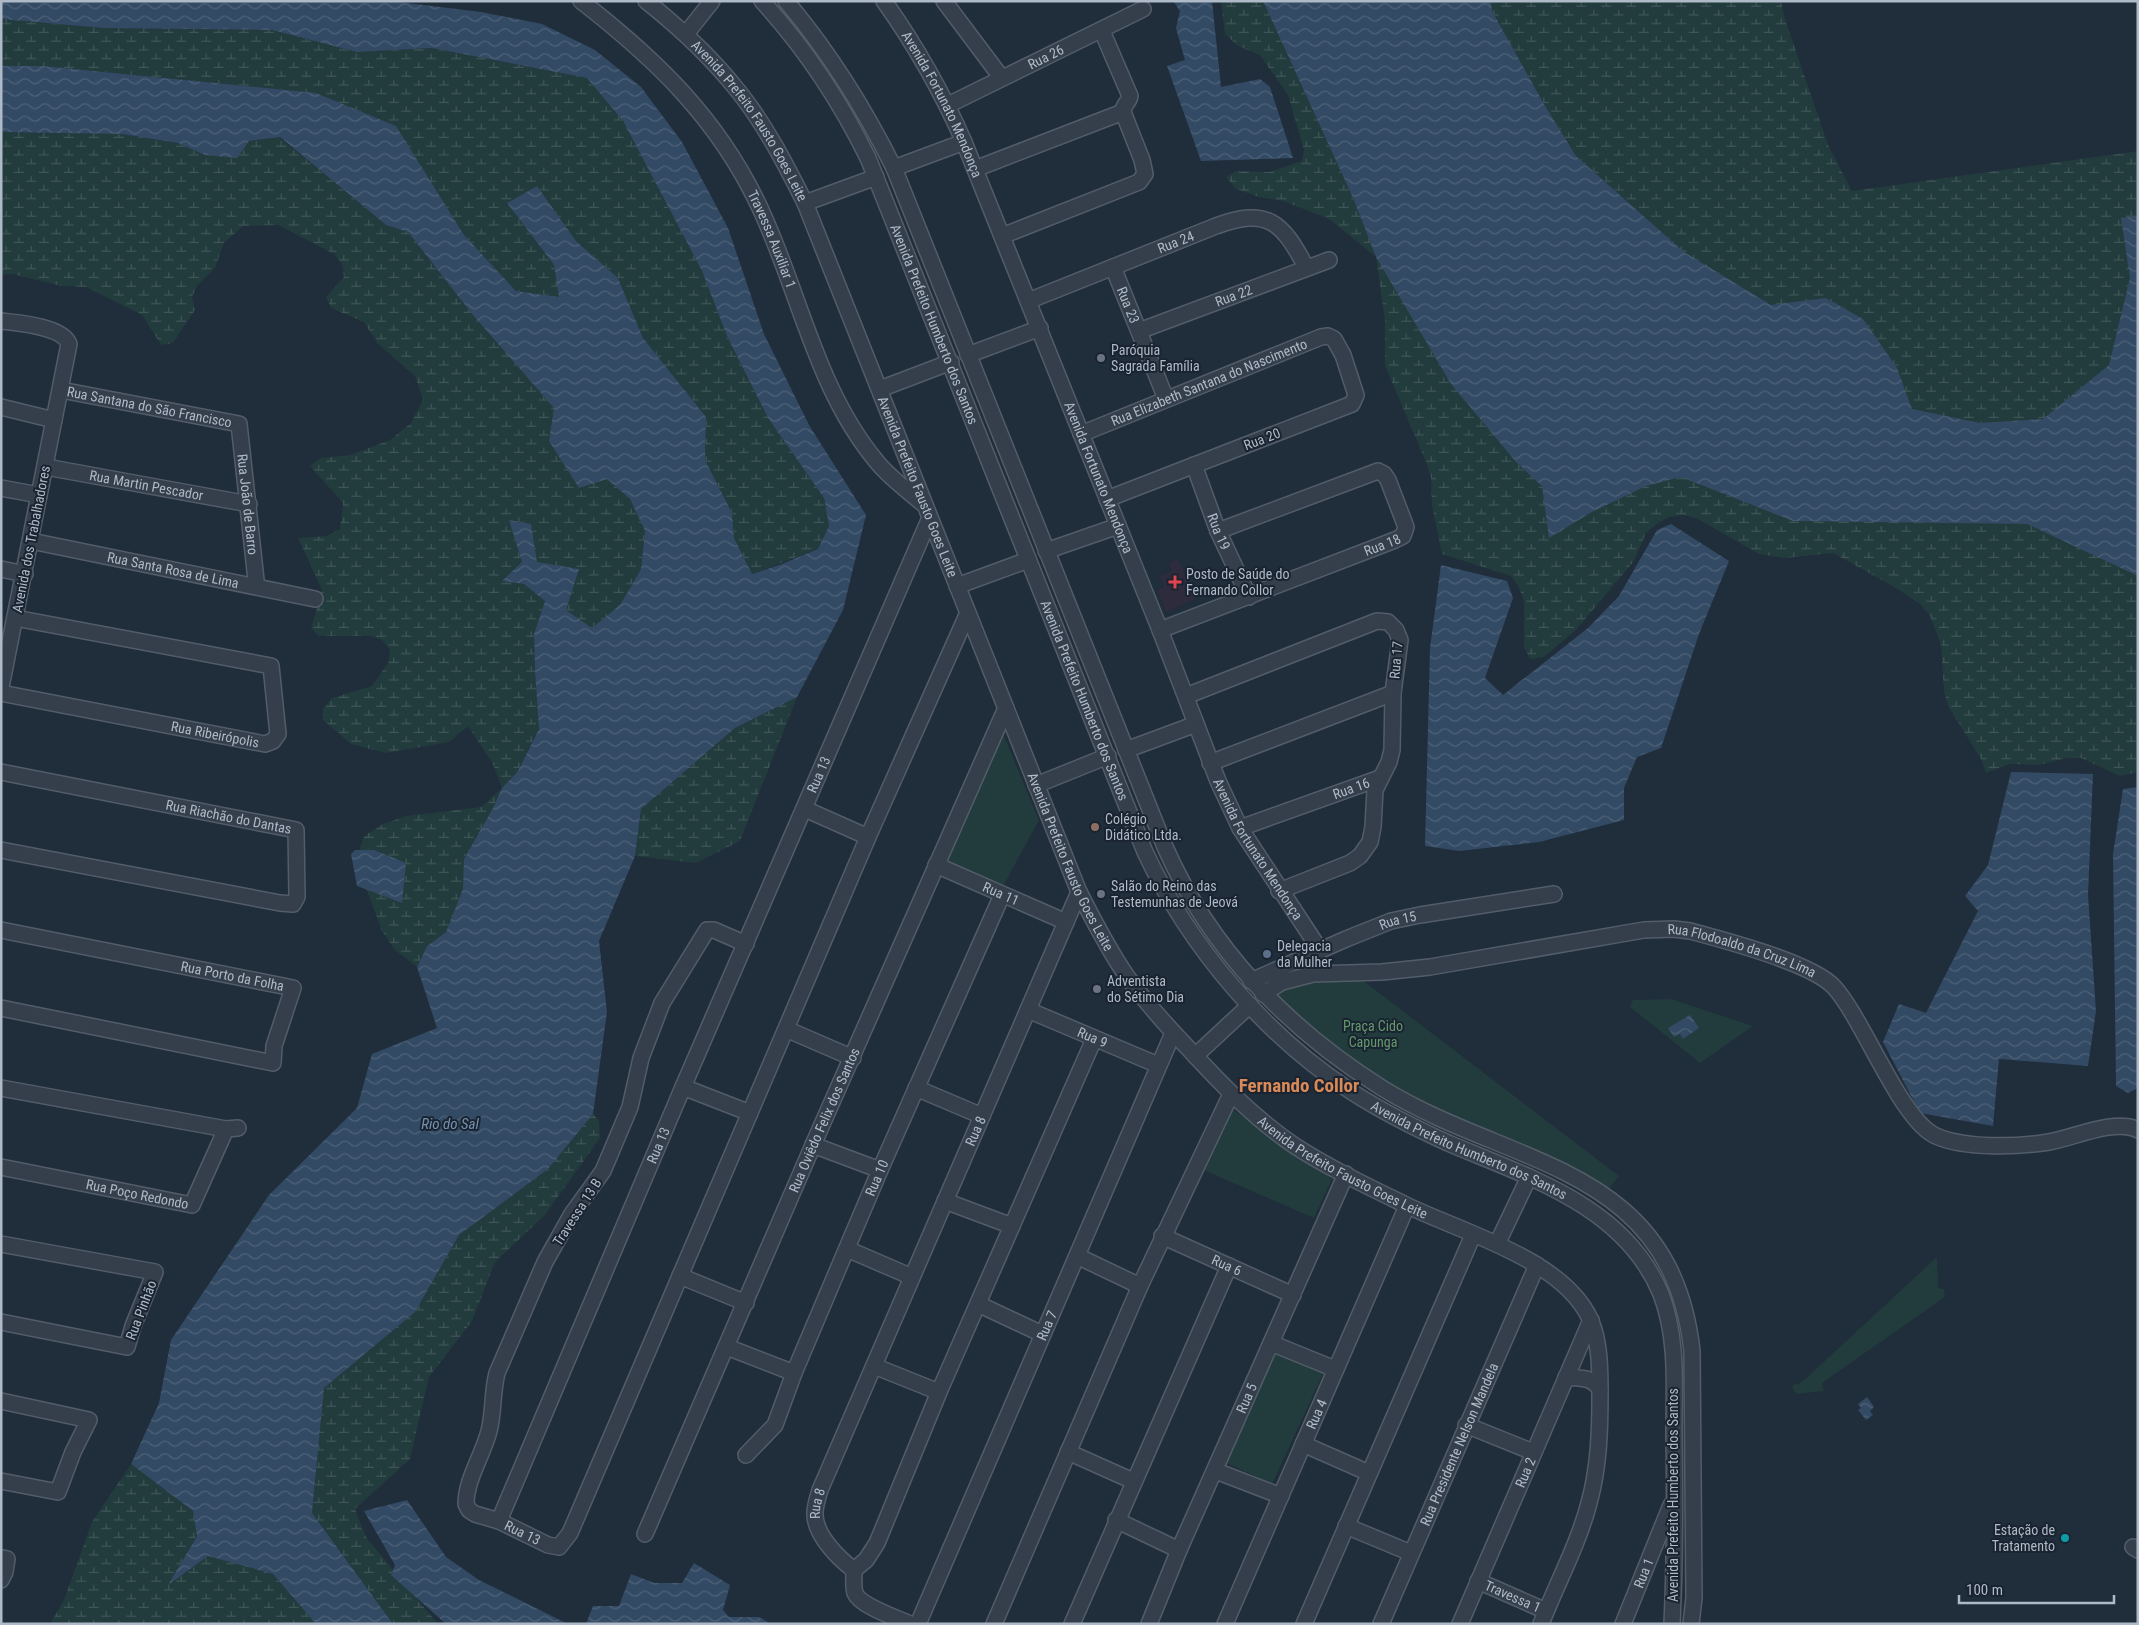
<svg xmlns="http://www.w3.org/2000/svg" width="2139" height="1625" font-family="'Roboto Condensed',sans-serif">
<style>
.medical{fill:#2e2c3c}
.green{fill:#223b3c}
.wetland{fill:url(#wetland-marsh)}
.water{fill:url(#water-waves)}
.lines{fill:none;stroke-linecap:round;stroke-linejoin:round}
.minor-casing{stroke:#525d69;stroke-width:18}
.minor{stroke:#343f4b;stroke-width:15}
.worship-dot{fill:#6b7280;stroke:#1a2430;stroke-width:2}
.health-dot{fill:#e0444e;stroke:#1a2430;stroke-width:2}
.education-dot{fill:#8d6e63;stroke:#1a2430;stroke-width:2}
.service-dot{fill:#5c6f8a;stroke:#1a2430;stroke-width:2}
.culture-dot{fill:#0f9aa8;stroke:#1a2430;stroke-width:2}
.labels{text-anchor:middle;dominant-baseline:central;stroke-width:4;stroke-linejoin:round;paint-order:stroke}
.street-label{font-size:14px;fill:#afbac8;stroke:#1a2430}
.poi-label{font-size:14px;fill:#afbac8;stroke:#1a2430;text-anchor:start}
.park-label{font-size:14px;fill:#659a6e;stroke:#1a2430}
.water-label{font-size:15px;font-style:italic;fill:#7592b2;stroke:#1a2430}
.district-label{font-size:19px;font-weight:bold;fill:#da8a57;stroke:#1a2430}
</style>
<defs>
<pattern id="wetland-marsh" width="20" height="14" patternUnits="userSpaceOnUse" patternTransform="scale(1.25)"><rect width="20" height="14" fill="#223b3c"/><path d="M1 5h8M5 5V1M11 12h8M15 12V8" fill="none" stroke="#405557"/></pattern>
<pattern id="water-waves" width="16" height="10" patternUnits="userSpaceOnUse" patternTransform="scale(1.25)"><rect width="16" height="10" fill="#334a64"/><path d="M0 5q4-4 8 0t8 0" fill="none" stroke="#4e6279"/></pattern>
</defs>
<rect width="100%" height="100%" fill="#202d3b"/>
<path class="medical" d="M1178 559 1195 599 1167 612 1157 591 1165 587 1160 576 1172 571 1169 563Z"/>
<path class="green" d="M1002 731 1039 820 1002 888 943 864Z
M1357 976 1619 1176 1608 1190 1384 1085 1309 1029 1273 991 1267 980Z
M1671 999 1753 1026 1700 1063 1630 1007 1633 1000Z
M1232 1109 1332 1179 1314 1218 1201 1169Z
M1937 1257 1938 1288 1944 1289 1945 1297 1822 1383 1824 1391 1796 1394 1792 1387 1795 1383 1797 1385 1802 1382Z
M1275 1350 1324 1372 1272 1484 1224 1462Z"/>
<path class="wetland" d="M1221 1H1263L1353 198 1376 257 1647 219 1576 156 1544 104 1492 11 1491 1H1781L1784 16 1828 145 1852 191 2138 151V772L2120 776 2081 758H2067L2039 765 2010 764 1986 773 1981 759 1948 706 1944 691 1941 645 1930 616 1920 604 1896 588 1833 553 1784 558 1759 554 1696 518 1683 515 1669 517 1657 524 1646 533 1634 561 1576 630 1544 657 1530 659 1524 647V602L1519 587 1511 576 1442 554 1432 506 1431 477 1426 462 1385 366V321L1376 257 1329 219 1283 201 1259 197 1236 189 1226 177 1236 171 1269 172 1302 161 1304 150 1288 95 1260 55 1238 46 1225 34Z
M1 19 103 28 272 30 357 52 432 48 587 78 623 121 702 271 727 336 768 418 824 498 829 526 818 549 752 574 734 538 732 513 705 460 706 417 643 338 618 278 576 241 537 186 507 203 554 265 560 297 516 291 464 235 395 126 316 93 43 66H1Z
M1 132 122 134 178 143 205 155 249 141 279 137 386 225 408 232 472 314 555 408 549 442 607 479 630 499 645 531 641 569 620 605 592 628 566 610 537 562 531 524 510 521 522 562 503 581 524 584 545 601 534 634 535 671 539 728 518 771 502 788 493 808 464 859V889L446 932 427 946 417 967 395 950 382 931 359 869 357 859 364 836 383 824 406 816 481 807 502 788 493 764 468 726 449 742 386 753 351 744 323 720V708L332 698 372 686 388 663 390 650 382 640 371 636H319L311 628 322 590 298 538 326 536 340 529 343 503 310 466 321 458 350 455 390 440 411 423 423 400 415 376 377 343 364 322 331 308 326 297 344 277 342 264 334 254 278 225 243 226 224 243 215 268 197 286 192 297 195 310 173 343 161 345 142 315 86 287 61 286 12 274 1 275Z
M797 697 740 841 696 863 635 856 641 809 735 728Z
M593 1114 599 1121 600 1138 545 1215 495 1262 472 1321 429 1377 410 1459 355 1509 366 1537 438 1624H393L312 1513 324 1388 415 1312 459 1235 548 1169Z
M131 1464 193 1511 197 1535 169 1584 208 1556 273 1574 316 1624H50L64 1600 92 1522Z"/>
<path class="water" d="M1 1H391L481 12 542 24 595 50 641 87 682 142 728 228 764 334 809 425 866 515 843 610 797 697 735 728 641 809 635 856 599 941 607 1012 593 1114 548 1169 459 1235 415 1312 324 1388 312 1513 393 1624H316L273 1574 208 1556 168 1585 197 1536 193 1511 131 1464 159 1403 171 1340 269 1195 357 1108 372 1054 437 1028 417 967 427 946 446 932 463 889 464 859 493 808 502 788 518 771 539 729 535 671 534 634 545 601 524 584 502 581 522 562 509 520 531 524 537 562 579 569 566 610 592 628 620 605 641 569 645 531 630 499 607 479 579 488 549 441 554 408 472 314 408 232 386 225 280 137 249 141 237 158 205 155 178 143 122 134 1 132V66H43L316 93 396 126 464 235 516 291 559 297 554 265 507 203 537 186 576 241 618 278 643 338 706 417 705 460 732 513 734 538 752 574 782 564 818 549 829 526 824 498 768 418 727 336 702 271 623 121 587 78 432 48 357 52 272 30 103 28 1 19Z
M1173 1H1212L1221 87 1260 79 1270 87 1293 158 1201 161 1167 66 1185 60 1176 28 1180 11Z
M1263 1H1491L1492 11 1544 104 1576 156 1684 252 1771 305 1826 298 1863 319 1897 368 1912 409 1980 423 2043 419 2109 365 2130 278 2121 218 2138 216V576L2027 524 1793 521 1681 477 1646 486 1590 513 1549 538 1542 486 1516 462 1451 384 1376 257 1353 198Z
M1671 524 1729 561 1699 634 1661 748 1637 757 1624 788V820L1539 842 1459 851 1425 846 1430 648 1441 565 1507 581 1513 598 1485 678 1503 695 1588 628 1619 596 1657 530Z
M2011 772 2093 774 2088 895 2096 1011 2088 1066 1999 1059 1993 1126 1920 1113 1883 1042 1899 1004 1926 1013 1978 911 1965 896 1988 865Z
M2138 787V1088L2128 1093 2116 1086 2113 854 2123 789Z
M355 850H374L406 863 402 903 357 886 351 854Z
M1690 1015 1699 1028 1683 1039 1680 1034 1674 1037 1668 1028Z
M1867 1397 1874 1407 1870 1411 1873 1415 1866 1420 1858 1410 1861 1408 1858 1404Z
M407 1500 446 1557 479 1580 568 1624H446L391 1575 395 1565 364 1511Z
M694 1563 730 1585 723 1610 729 1617H759L771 1624H586L593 1606H619L631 1574 654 1583H682Z"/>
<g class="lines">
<defs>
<g id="minor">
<path id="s1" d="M581 1C657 60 719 120 760 208 800 293 816 389 877 462 890 478 907 490 922 503"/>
<path id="s2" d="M646 1C680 28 712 58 739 92 766 126 786 165 805 203L1079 892C1094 921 1108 949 1126 975 1144 1001 1166 1025 1188 1048 1220 1083 1255 1119 1295 1146 1329 1168 1369 1187 1406 1205 1461 1232 1563 1259 1590 1319 1600 1341 1600 1370 1600 1393 1600 1430 1599 1467 1589 1503 1578 1545 1557 1583 1541 1624"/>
<path id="s3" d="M762 1C805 48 840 101 868 158L1145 852C1189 946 1265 1036 1352 1092 1383 1112 1415 1128 1448 1143 1528 1177 1625 1206 1661 1294 1678 1338 1674 1387 1674 1432 1675 1496 1675 1560 1672 1624"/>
<path d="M786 1C830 53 864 108 894 168L1165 847C1210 949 1288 1029 1382 1088 1511 1168 1671 1163 1692 1351L1694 1598 1691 1624"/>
<path id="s4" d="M884 1C916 46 942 92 964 142L1160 630 1218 781 1240 828 1320 950"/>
<path d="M944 1 1001 77"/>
<path d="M1102 31 1130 96C1129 103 1123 104 1123 112"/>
<path d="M686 34 712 1"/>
<path id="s5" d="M948 105 1143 9"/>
<path d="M894 168 964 142"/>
<path d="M975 169 1123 112 1142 160 1145 174 1139 182 1002 236"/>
<path d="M805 203 876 177"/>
<path id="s6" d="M1113 267 1166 399"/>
<path id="s7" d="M1028 301 1216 226C1268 207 1282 222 1306 267"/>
<path d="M1 321C18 323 62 326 69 344L1 687"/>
<path id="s8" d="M1139 331 1329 260"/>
<path d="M968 355 1040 328"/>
<path d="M880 389 951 362"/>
<path id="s9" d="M61 390 239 424 256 580 252 586"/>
<path d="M1 407 54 420"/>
<path id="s10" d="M1081 434 1321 337 1328 336 1334 339 1343 355 1356 395 1352 404 1107 499"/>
<path id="s11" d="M1194 465 1218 531 1249 597"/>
<path id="s12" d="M46 467 249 504"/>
<path d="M1 488 39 495"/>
<path id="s13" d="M31 541 315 599"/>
<path d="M1046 551 1118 526"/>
<path d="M1 569 25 574"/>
<path d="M957 586 1028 560"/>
<path id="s14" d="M1160 630 1395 540 1403 536 1406 527 1388 480 1384 474 1378 471 1218 531"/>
<path id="s15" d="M1 693 265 744 273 741 278 734 271 666 15 618"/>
<path d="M1186 696 1377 621 1388 622 1396 630 1400 640 1393 693 1392 750 1389 762 1375 790 1373 827 1370 842 1360 856 1350 863 1279 891"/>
<path d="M1126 750 1196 724"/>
<path d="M1210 763 1393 693"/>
<path id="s16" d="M1 772 296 830 297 897 293 904 280 903 1 850"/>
<path d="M1036 785 1108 756"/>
<path d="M805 809 868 837"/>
<path id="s17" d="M1240 828 1380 778"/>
<path id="s18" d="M936 865 1066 922"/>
<path id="s19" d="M1 930 293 988 274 1046 273 1063 1 1008"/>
<path id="s20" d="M746 944 714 930H707L662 1003 641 1058 630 1107 603 1171 572 1214 545 1262 497 1373C492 1392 494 1412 489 1431 483 1455 466 1479 466 1504L469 1510 475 1514 499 1521 548 1545 559 1547 570 1533 868 837 967 615"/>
<path id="s21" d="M1251 981 1346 939 1391 921 1420 915 1554 894"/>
<path id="s22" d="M1263 994 1282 982 1313 974 1382 972 1430 967 1644 930 1674 929 1690 931C1724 940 1812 963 1834 987 1864 1020 1901 1121 1936 1136 1966 1149 2018 1147 2049 1142 2073 1138 2116 1118 2138 1130"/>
<path id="s23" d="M1028 1010 1158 1065"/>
<path d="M786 1029 853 1058"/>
<path d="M1195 1056 1250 1005"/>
<path d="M683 1087 750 1113"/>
<path d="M1 1088 226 1129 238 1128"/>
<path d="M916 1088 982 1116"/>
<path d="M813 1145 880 1170"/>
<path id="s24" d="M1 1167 192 1205 226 1129"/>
<path d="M945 1201 1012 1226"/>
<path id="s25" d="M1162 1236 1293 1295"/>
<path d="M1 1244 155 1272 133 1326 127 1347 1 1322"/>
<path d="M1497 1244 1529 1177"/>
<path d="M847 1249 912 1277"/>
<path d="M1077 1256 1140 1286"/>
<path d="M680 1276 746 1303"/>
<path d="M978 1304 1042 1334"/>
<path d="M1271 1343 1335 1369"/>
<path d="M727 1347 794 1373"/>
<path d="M874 1366 939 1392"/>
<path d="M1566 1377C1581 1379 1592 1376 1600 1390"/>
<path d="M1 1401 89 1420 73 1452 58 1492 1 1481"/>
<path d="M1466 1425 1533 1452"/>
<path d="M1303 1444 1369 1473"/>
<path d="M1068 1452 1133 1481"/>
<path id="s26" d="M746 1455 775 1425 794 1373 880 1170 1002 895"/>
<path d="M1216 1471 1281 1496"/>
<path d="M1116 1520 1179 1550"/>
<path id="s27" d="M499 1521 683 1087 929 520"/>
<path d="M1346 1526 1411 1553"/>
<path id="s28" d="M645 1534 813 1145 1006 708"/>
<path d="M2133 1547 2138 1550"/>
<path d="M1 1558 7 1559 5 1572 1 1580"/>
<path id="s29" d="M854 1570C838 1558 814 1534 815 1513 815 1505 818 1497 820 1490L1079 892"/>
<path d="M854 1570 866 1560 877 1543 939 1392 1094 1039"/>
<path d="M854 1570C854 1577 853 1586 855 1593 860 1606 897 1618 910 1624"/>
<path id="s30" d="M1478 1581 1546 1611"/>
<path id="s31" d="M918 1624 1173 1033"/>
<path d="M994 1624 1140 1286 1231 1094"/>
<path d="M1072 1624 1229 1266"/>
<path id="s32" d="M1149 1624 1179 1550 1346 1174"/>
<path id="s33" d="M1225 1624 1407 1206"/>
<path d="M1304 1624 1473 1235"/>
<path id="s34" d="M1381 1624 1537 1265"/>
<path id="s35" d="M1460 1624 1591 1320"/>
<path id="s36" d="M1623 1624 1671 1505"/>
</g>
</defs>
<use href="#minor" class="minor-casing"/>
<use href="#minor" class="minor"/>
</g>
<g class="worship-dot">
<circle cx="1101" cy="358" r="5"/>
<circle cx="1101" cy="894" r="5"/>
<circle cx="1097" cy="989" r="5"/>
</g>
<path class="health-dot" d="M1172.5 574.5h5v5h5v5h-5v5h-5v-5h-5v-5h5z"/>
<circle class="education-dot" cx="1095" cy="827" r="5"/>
<circle class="service-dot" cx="1267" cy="954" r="5"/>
<circle class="culture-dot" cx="2065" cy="1538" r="5"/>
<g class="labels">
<g class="street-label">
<text stroke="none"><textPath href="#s5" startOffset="109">Rua 26</textPath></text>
<text stroke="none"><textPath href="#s4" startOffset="119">Avenida Fortunato Mendonça</textPath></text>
<text stroke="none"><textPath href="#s2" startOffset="160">Avenida Prefeito Fausto Goes Leite</textPath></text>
<text stroke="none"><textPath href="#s1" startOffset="310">Travessa Auxiliar 1</textPath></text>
<text stroke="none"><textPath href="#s7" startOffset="159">Rua 24</textPath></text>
<text stroke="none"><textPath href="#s8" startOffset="101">Rua 22</textPath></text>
<text stroke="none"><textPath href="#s6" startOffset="41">Rua 23</textPath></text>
<text stroke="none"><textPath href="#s3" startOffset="369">Avenida Prefeito Humberto dos Santos</textPath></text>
<text stroke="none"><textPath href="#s10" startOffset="138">Rua Elizabeth Santana do Nascimento</textPath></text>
<text stroke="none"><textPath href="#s9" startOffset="90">Rua Santana do São Francisco</textPath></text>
<text transform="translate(1262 439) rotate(-21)">Rua 20</text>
<text stroke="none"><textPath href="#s4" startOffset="524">Avenida Fortunato Mendonça</textPath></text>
<text stroke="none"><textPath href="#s12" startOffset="102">Rua Martin Pescador</textPath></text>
<text stroke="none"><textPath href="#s2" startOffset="565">Avenida Prefeito Fausto Goes Leite</textPath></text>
<text stroke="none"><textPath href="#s9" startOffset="262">Rua João de Barro</textPath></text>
<text stroke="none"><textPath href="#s11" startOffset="71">Rua 19</textPath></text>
<text transform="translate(31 539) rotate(-79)">Avenida dos Trabalhadores</text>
<text stroke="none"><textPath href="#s14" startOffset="238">Rua 18</textPath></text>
<text stroke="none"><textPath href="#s13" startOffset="145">Rua Santa Rosa de Lima</textPath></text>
<text transform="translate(1396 660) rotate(-85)">Rua 17</text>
<text stroke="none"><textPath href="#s3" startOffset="774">Avenida Prefeito Humberto dos Santos</textPath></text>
<text stroke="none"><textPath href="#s15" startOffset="218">Rua Ribeirópolis</textPath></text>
<text stroke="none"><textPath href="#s27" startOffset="812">Rua 13</textPath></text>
<text stroke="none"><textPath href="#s17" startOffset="118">Rua 16</textPath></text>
<text stroke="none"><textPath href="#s16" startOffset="232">Rua Riachão do Dantas</textPath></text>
<text stroke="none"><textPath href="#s4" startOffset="929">Avenida Fortunato Mendonça</textPath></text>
<text stroke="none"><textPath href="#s2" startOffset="970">Avenida Prefeito Fausto Goes Leite</textPath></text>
<text stroke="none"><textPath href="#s18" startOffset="71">Rua 11</textPath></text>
<text stroke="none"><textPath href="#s21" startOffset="159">Rua 15</textPath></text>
<text stroke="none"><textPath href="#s22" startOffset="490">Rua Flodoaldo da Cruz Lima</textPath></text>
<text stroke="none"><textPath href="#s19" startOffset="236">Rua Porto da Folha</textPath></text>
<text stroke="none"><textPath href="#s23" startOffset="70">Rua 9</textPath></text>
<text stroke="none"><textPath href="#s28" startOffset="451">Rua Oviêdo Felix dos Santos</textPath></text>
<text stroke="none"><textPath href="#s29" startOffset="486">Rua 8</textPath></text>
<text stroke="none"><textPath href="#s27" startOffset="408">Rua 13</textPath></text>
<text stroke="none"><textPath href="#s3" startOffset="1389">Avenida Prefeito Humberto dos Santos</textPath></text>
<text stroke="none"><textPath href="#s2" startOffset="1390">Avenida Prefeito Fausto Goes Leite</textPath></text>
<text stroke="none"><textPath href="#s26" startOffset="309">Rua 10</textPath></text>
<text stroke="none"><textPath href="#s24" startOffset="139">Rua Poço Redondo</textPath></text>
<text transform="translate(577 1212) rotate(-57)">Travessa 13 B</text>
<text stroke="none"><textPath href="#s25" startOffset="71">Rua 6</textPath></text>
<text transform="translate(141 1310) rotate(-69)">Rua Pinhão</text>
<text stroke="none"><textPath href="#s31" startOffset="325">Rua 7</textPath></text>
<text stroke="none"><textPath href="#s32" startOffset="246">Rua 5</textPath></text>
<text stroke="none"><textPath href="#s33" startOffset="229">Rua 4</textPath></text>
<text stroke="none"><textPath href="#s34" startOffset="196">Rua Presidente Nelson Mandela</textPath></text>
<text stroke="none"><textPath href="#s35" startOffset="165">Rua 2</textPath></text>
<text transform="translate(1673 1495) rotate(-90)">Avenida Prefeito Humberto dos Santos</text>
<text stroke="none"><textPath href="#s29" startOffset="81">Rua 8</textPath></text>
<text stroke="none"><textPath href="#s20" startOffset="736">Rua 13</textPath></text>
<text stroke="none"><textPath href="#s36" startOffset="55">Rua 1</textPath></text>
<text stroke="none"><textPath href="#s30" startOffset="38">Travessa 1</textPath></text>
</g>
<g class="poi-label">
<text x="1111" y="350">Paróquia<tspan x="1111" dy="16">Sagrada Família</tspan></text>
<text x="1186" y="574">Posto de Saúde do<tspan x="1186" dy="16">Fernando Collor</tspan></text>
<text x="1105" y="819">Colégio<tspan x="1105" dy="16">Didático Ltda.</tspan></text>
<text x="1111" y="886">Salão do Reino das<tspan x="1111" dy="16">Testemunhas de Jeová</tspan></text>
<text x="1277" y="946">Delegacia<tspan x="1277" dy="16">da Mulher</tspan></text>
<text x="1107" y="981">Adventista<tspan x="1107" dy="16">do Sétimo Dia</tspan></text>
<text x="2055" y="1530" text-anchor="end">Estação de<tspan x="2055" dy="16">Tratamento</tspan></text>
</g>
<g class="park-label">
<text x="1373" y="1026">Praça Cido<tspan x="1373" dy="16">Capunga</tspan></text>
</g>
<g class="water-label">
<text x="450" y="1124">Rio do Sal</text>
</g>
<g class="district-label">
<text x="1299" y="1085">Fernando Collor</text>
</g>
</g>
<rect width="2139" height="1625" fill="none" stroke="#afbac8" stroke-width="5"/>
<path d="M1959 1595v8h155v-8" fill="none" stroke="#afbac8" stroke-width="2.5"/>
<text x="1966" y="1595" font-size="15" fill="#afbac8" stroke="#1a2430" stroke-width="4" paint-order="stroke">100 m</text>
</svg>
